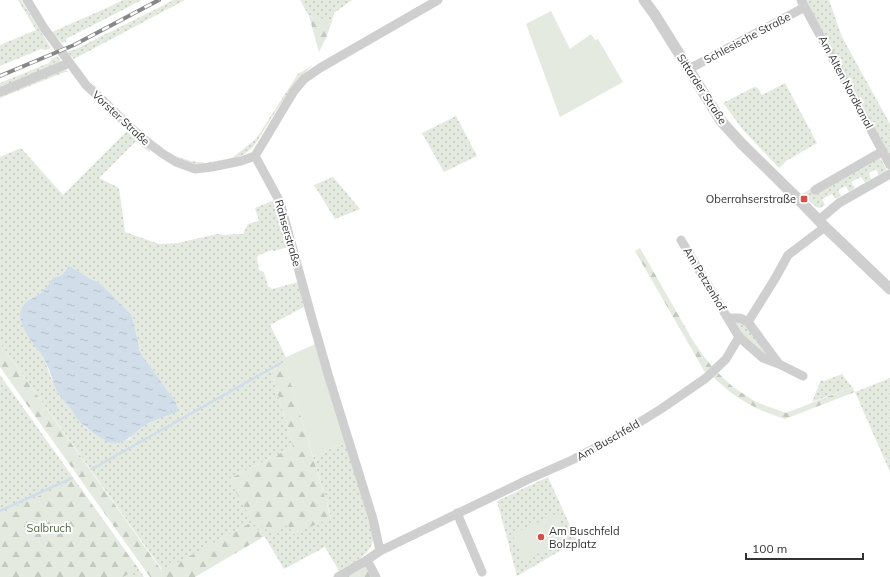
<svg xmlns="http://www.w3.org/2000/svg" width="890" height="577" font-family="Mulish,sans-serif">
<style>
.grass{fill:url(#grass-dots);fill-rule:evenodd}
.forest{fill:url(#forest-firs)}
.garden{fill:#e4eadf}
.water{fill:url(#water-ripples)}
.lines{fill:none;stroke-linecap:round;stroke-linejoin:round}
.stream{stroke:#d1deea;stroke-width:2.5}
.minor{stroke:#cfcfcf;stroke-width:9}
.tertiary{stroke:#cfcfcf;stroke-width:11}
.rail-casing{stroke:#878787;stroke-width:4}
.rail{stroke:#fff;stroke-width:2.5;stroke-dasharray:8;stroke-linecap:butt}
.poi-dot{fill:#d34f4a;stroke:#fff;stroke-width:1.5}
.labels{text-anchor:middle;dominant-baseline:central;stroke-width:4;stroke-linejoin:round;paint-order:stroke}
.street-label{font-size:11px;fill:#323232;stroke:#fff}
.poi-label{font-size:11px;fill:#323232;stroke:#fff;text-anchor:end}
.park-label{font-size:11px;fill:#516a44;stroke:#fff}
</style>
<defs>
<pattern id="grass-dots" width="8" height="8" patternUnits="userSpaceOnUse"><rect width="8" height="8" fill="#e4eadf"/><path d="M2 2h.1M6 6h.1" fill="none" stroke="#c4c9c0" stroke-width="1.8" stroke-linecap="round"/></pattern>
<pattern id="forest-firs" width="22" height="20" patternUnits="userSpaceOnUse"><rect width="22" height="20" fill="#e4eadf"/><path d="M5 1l3.5 6h-7zM16 11l3.5 6h-7z" fill="#c4c9c0"/></pattern>
<pattern id="water-ripples" width="26" height="14" patternUnits="userSpaceOnUse"><rect width="26" height="14" fill="#d1deea"/><path d="M2 4q2-2 4 0t4 0M15 11q2-2 4 0t4 0" fill="none" stroke="#b4bfc9"/></pattern>
</defs>
<rect width="100%" height="100%" fill="#fff"/>
<path class="grass" d="M18 0H21L51 48 46 50 41 49 0 66V45L36 30Z
M123 0H142L66 39V42L62 43 52 32 109 7Z
M173 0H185L74 59 67 52 72 50H74L162 6Z
M300 0H352L334 13 332 21 309 16Z
M806 0H829L842 37 890 124V156Z
M57 56 62 62 0 88V83L49 63 51 59Z
M313 65C289 87 273 116 256 143 245 157 236 159 219 161 213 162 205 165 198 165 166 162 121 113 98 91L91 82 134 125 166 151 178 157 191 161 205 163 232 158 256 139 296 77 298 74Z
M65 68 68 72H65L0 98V94Z
M785 83 817 143 786 161 779 168 744 131 723 103 754 87 758 88 762 95Z
M456 116 477 156 444 172 422 133Z
M127 131 150 150 149 152 136 141 99 178 119 188 125 232 159 244 178 243 217 234 225 235 237 234H243L248 224 259 221 255 208 274 200 280 215 289 247 274 251 272 250 259 255 257 257 259 270 264 272 268 286 272 289 298 282 304 307 270 325 286 357 282 359 285 363 271 371 293 447 229 479 289 525 293 534 331 517 313 457 345 442 371 527C371 531 373 536 373 540 371 555 351 564 339 571L325 547 284 569 265 537 250 523 163 571 0 343V157L21 148 63 195ZM68 265 89 278 100 283 131 314 135 328 140 352 175 401 160 418 146 425 134 434 128 440H104L86 428 79 421 51 378 45 361 25 330 22 323 28 301 35 297 48 287 53 278 59 276 64 273Z
M880 158 887 170 879 175 876 169 869 173 871 179 865 183 861 177 851 182 855 188 849 192 846 186 838 190 841 196 835 199 832 194 822 199 825 205 820 208 816 207 802 194 812 188Z
M333 177 360 209 335 219 314 185Z
M743 321 767 353 764 356 743 337 736 325V322Z
M842 374 852 387 812 402 821 380 824 381Z
M0 375 144 577H0Z
M890 378V472L855 392Z
M548 477 577 541 517 576 497 501Z"/>
<path class="forest" d="M309 16 332 21 326 38 319 52Z
M640 248 692 339 702 354 713 368 706 374 635 251Z
M0 343 162 571 250 523 265 536 195 577H150L0 367Z
M285 363 331 518 293 534 288 525 271 533 251 519 229 479 293 447 271 371Z
M717 372 733 387 756 402 786 413 852 387 855 392 785 419C772 415 759 410 747 403 734 396 723 386 712 376Z
M74 480 138 568 123 577H0V514Z
M365 566 371 577H346Z"/>
<path class="garden" d="M551 11 570 49 591 34 595 40 598 39 623 82 560 117 526 24Z
M315 344 345 442 313 457 286 367 282 359Z
M557 514 569 540 524 560 512 534Z"/>
<path class="water" d="M68 265 89 278 100 283 131 314 135 328 140 352 175 401 178 409 177 412C167 416 156 419 146 425 135 431 127 445 112 443 103 441 86 428 79 421 75 417 73 411 69 406 65 401 59 396 56 389 52 380 50 370 45 361 38 347 16 327 21 310 24 302 30 300 36 296 40 294 43 291 46 288 49 286 50 281 53 278 54 277 57 277 59 276 64 274 66 270 68 265Z"/>
<g class="lines">
<path class="stream" d="M92 469 281 363
M0 511 72 478"/>
<path class="minor" d="M27 0 44 28 86 85 128 125 147 142 163 154 176 162 195 169 212 167 241 161 255 156
M801 0 890 165
M689 69 805 7
M0 92 69 63
M255 156 280 202 311 315 328 374 373 519 380 551
M255 156 294 91 304 79 320 68 438 0
M815 190 883 151
M819 220 839 203 890 174
M681 240 739 337 763 358 779 364
M728 318H740L748 322 779 364 803 376
M748 322 776 277 788 255 825 227
M457 513 482 572
M367 560 376 577
M338 577 367 560 380 551 529 479 572 460 614 438 661 409 706 378 726 359 739 337"/>
<path class="tertiary" d="M644 0 655 15 721 121 741 143 802 203 825 227 890 289"/>
<defs>
<path id="rail" d="M0 76 74 45 159 0"/>
</defs>
<use href="#rail" class="rail-casing"/>
<use href="#rail" class="rail"/>
</g>
<g class="poi-dot">
<rect x="800" y="195" width="8" height="8" rx="2"/>
<circle cx="541" cy="537" r="4"/>
</g>
<g class="labels">
<g class="street-label">
<text transform="translate(747 38) rotate(-28)">Schlesische Straße</text>
<text transform="translate(846 82) rotate(62)">Am Alten Nordkanal</text>
<text transform="translate(702 89) rotate(57)">Sittarder Straße</text>
<text transform="translate(121 118) rotate(43)">Vorster Straße</text>
<text transform="translate(288 233) rotate(74)">Rahserstraße</text>
<text transform="translate(705 279) rotate(59)">Am Petzenhof</text>
<text transform="translate(608 440) rotate(-30)">Am Buschfeld</text>
</g>
<g class="poi-label">
<text x="796" y="199">Oberrahserstraße</text>
<text x="549" y="531" text-anchor="start">Am Buschfeld<tspan x="549" dy="13">Bolzplatz</tspan></text>
</g>
<g class="park-label">
<text x="49" y="528">Salbruch</text>
</g>
</g>
<path d="M746 553v6h117v-6" fill="none" stroke="#323232" stroke-width="2"/>
<text x="752" y="553" font-size="12" fill="#323232" stroke="#ffffff" stroke-width="3" paint-order="stroke">100 m</text>
</svg>
